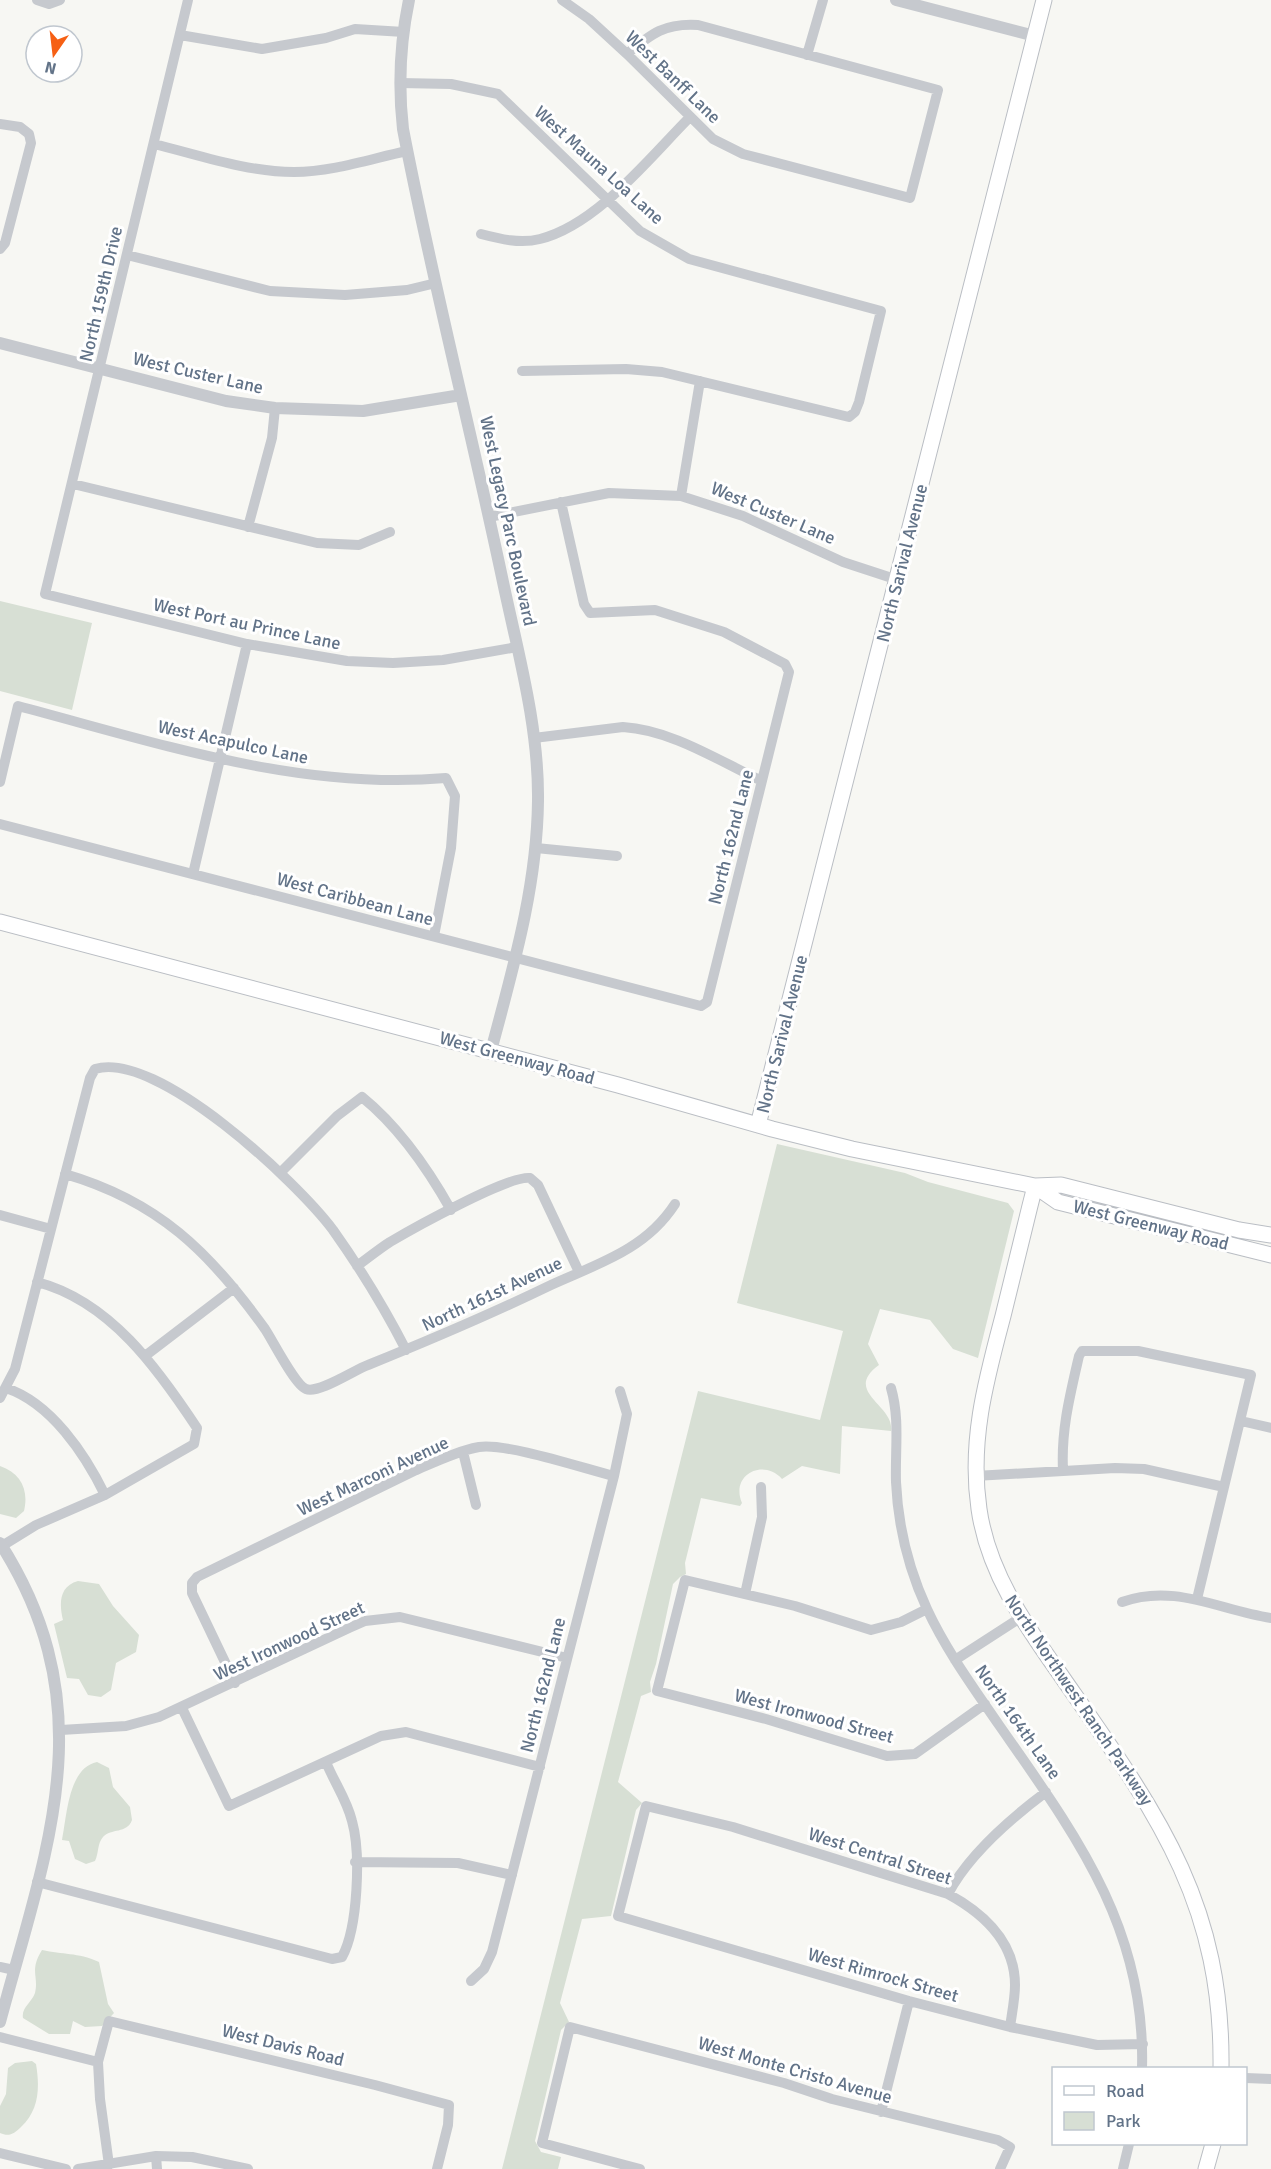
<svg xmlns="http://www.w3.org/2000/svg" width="1271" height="2169" font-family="Signika,sans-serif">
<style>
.green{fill:#d7dfd4}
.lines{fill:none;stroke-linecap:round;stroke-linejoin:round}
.secondary-casing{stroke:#babec4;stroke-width:17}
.minor{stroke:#c6c9ce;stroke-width:10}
.tertiary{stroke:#c6c9ce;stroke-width:12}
.secondary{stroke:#fff;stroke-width:15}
.labels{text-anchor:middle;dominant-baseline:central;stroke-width:6;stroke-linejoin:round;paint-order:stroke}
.street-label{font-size:18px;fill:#627388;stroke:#fff}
</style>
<rect width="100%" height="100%" fill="#f7f7f3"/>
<path class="green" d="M0 601 92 623 72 710 0 691Z
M777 1144 905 1173 928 1182 1008 1203 1014 1211 978 1358 953 1349 930 1320 880 1309 868 1344 879 1365C842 1392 895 1405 891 1431L842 1426 840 1474 802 1466 782 1479C763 1458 730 1475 742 1503L740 1506 701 1498 685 1563 686 1574 680 1577 673 1584 656 1664 650 1682 651 1692 641 1696 618 1782 642 1803 636 1810 611 1916 582 1919 560 2003 569 2022 561 2030 535 2141 541 2152 561 2157 558 2169H502L698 1391 820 1420 843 1331 737 1303Z
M0 1466C21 1473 29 1490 24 1511L16 1518 0 1514Z
M78 1581 99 1584 113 1606 139 1635 136 1652 116 1663 111 1690 101 1697 88 1695 79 1679 67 1678 54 1624 63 1620C59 1604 59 1586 78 1581Z
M97 1762 109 1768 113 1787 130 1807 132 1820C127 1834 111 1828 103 1837 97 1844 99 1853 95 1861L86 1864 75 1859 69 1841 62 1840C67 1816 68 1768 97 1762Z
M42 1950C63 1955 77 1952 99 1962L108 2004 114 2013 102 2026 85 2027 73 2021 70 2034H49L23 2018C21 2008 32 2002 35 1993 39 1976 29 1971 42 1950Z
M32 2061 36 2064C40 2088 39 2110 21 2127 14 2134 9 2137 0 2133V2106L6 2094 8 2068 15 2063Z"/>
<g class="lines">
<defs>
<path id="secondary" d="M0 922 618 1085 772 1129 852 1149 1035 1186 1061 1185 1239 1230 1271 1235
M758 1125 1044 0
M1035 1186C1024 1229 1014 1272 1003 1316 986 1380 969 1441 979 1509 988 1572 1024 1623 1060 1674 1153 1808 1223 1898 1221 2068
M1035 1186 1058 1202 1271 1255
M1206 2169 1213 2144"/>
</defs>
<use href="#secondary" class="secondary-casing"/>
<path class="minor" d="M37 0 49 4 60 0
M188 0 45 594 247 644 347 661 393 663 443 660 517 647
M562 0 589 19 627 54 713 139 743 154 910 198 938 90 698 25C665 23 652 33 627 54
M180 35 262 49 326 38 355 29 404 32
M807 55 823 0
M400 83 451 84 498 94 640 231 689 259 881 311 859 402 855 412 849 417 662 372 626 369 522 371
M0 124 20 127 29 134 31 143 5 243 0 249
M154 144C199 155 247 172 294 172 332 172 370 159 407 151
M481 234C500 239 520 244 540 239 597 225 650 157 690 117
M127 255 270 291 345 295 407 290 436 283
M73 484 317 543 359 545 390 532
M681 496 700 381
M489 517 609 493 681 496 743 516 843 562 898 580
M248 527 272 438 275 408
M534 738 623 727C672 730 719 761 762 781
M0 782 18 706C158 743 300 791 446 778L455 796 451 848 434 936
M0 824 701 1006 707 1002 789 672 785 664 724 632 655 610 590 613 584 604 561 502
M536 848 617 856
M193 874 247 644
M281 1172 337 1116 362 1097C399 1127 428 1169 451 1210
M65 1174C158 1201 210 1252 265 1329 273 1341 295 1385 306 1389 319 1394 354 1370 368 1365 430 1340 491 1314 551 1285 577 1273 605 1263 629 1248 647 1237 664 1221 675 1204
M530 1178 538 1185 579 1272
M0 1215 51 1229
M357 1266C368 1258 379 1249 390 1242 412 1229 509 1175 530 1178
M145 1356 234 1288
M6 1388C51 1403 85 1454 105 1495
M891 1388C900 1419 895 1449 896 1482 898 1525 909 1570 927 1609 946 1650 973 1687 999 1725 1075 1834 1146 1928 1142 2068
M0 1398 15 1369 90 1078 95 1069C157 1050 297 1182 333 1230 360 1268 385 1309 406 1350
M1241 1421 1271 1428
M463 1452 476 1505
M1063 1470C1061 1430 1070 1395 1079 1356L1082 1351H1138L1251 1375 1197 1599
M975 1476 1115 1468 1144 1469 1224 1487
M2 1546 36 1525 105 1495 194 1444 197 1428C158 1369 110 1301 37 1282
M745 1594 762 1517 761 1487
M1122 1602C1174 1583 1219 1610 1271 1618
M927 1609 901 1622 871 1630 795 1606 685 1580 657 1691 766 1719 887 1756 915 1754 985 1704
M955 1660 1020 1618
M235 1683 192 1593V1583L197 1577 414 1471C435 1462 457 1451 479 1447 508 1443 582 1468 614 1476
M182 1708 229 1806 381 1736 406 1732 540 1767
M61 1730 126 1726 159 1717 349 1628 365 1621 400 1617 567 1658
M355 1862 458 1863 512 1875
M37 1882 332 1959 342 1957C358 1928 361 1853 352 1821 347 1800 334 1782 326 1762
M948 1894C969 1854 1010 1819 1046 1792
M0 1967 14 1970
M471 1981 484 1969 492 1952 614 1476 627 1414 620 1391
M1010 2027C1012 2013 1015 1998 1015 1985 1015 1941 983 1913 948 1894L733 1827 646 1806 618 1916 909 2001 1010 2027 1097 2045 1143 2044
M0 2037 98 2062
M1246 2078 1271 2079
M881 2112 909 2001
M0 2153 66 2169
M156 2156 157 2169
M109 2165 100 2099 98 2062 109 2021 375 2085 449 2105 448 2125 437 2169
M78 2169 156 2156 192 2157 248 2169
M640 2169 542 2143 570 2027 784 2083 832 2099 998 2140 1010 2147 1000 2169
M1123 2169 1129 2144"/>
<path class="tertiary" d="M409 0C400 43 398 85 403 129 432 280 471 430 503 582 518 653 539 727 538 801 537 887 513 968 491 1051
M896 0 1035 36
M0 343 226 401 275 408 363 411 461 395
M0 1543C106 1709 46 1850 0 2022"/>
<use href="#secondary" class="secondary"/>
</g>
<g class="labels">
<g class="street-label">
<text transform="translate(673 77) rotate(44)">West Banff Lane</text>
<text transform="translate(599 165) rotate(42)">West Mauna Loa Lane</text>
<text transform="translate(101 294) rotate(-77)">North 159th Drive</text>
<text transform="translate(198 373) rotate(13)">West Custer Lane</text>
<text transform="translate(773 513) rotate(23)">West Custer Lane</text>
<text transform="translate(508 521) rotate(78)">West Legacy Parc Boulevard</text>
<text transform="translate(902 563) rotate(-76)">North Sarival Avenue</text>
<text transform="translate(247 624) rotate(12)">West Port au Prince Lane</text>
<text transform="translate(233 742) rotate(12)">West Acapulco Lane</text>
<text transform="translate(731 837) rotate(-76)">North 162nd Lane</text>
<text transform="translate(355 899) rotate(15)">West Caribbean Lane</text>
<text transform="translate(782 1034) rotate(-76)">North Sarival Avenue</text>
<text transform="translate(517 1058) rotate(15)">West Greenway Road</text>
<text transform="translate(1151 1225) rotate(14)">West Greenway Road</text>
<text transform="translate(492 1294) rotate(-25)">North 161st Avenue</text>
<text transform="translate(373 1476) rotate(-25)">West Marconi Avenue</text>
<text transform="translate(289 1641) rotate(-25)">West Ironwood Street</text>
<text transform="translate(543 1685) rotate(-76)">North 162nd Lane</text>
<text transform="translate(1079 1700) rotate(56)">North Northwest Ranch Parkway</text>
<text transform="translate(814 1716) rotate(15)">West Ironwood Street</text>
<text transform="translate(1018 1722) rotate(55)">North 164th Lane</text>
<text transform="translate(880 1856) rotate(18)">West Central Street</text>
<text transform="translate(883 1975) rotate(16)">West Rimrock Street</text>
<text transform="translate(283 2045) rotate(14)">West Davis Road</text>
<text transform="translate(795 2070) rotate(16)">West Monte Cristo Avenue</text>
</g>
</g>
<rect x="1052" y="2067" width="195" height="78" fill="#ffffff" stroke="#c0c7cf" stroke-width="1.5"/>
<rect x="1064" y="2086" width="30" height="9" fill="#ffffff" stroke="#c0c7cf" stroke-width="1.5"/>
<text x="1106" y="2097" font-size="18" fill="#627388">Road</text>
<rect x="1064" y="2112" width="30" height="18" fill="#d7dfd4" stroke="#c0c7cf" stroke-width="1.5"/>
<text x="1106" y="2127" font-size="18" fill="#627388">Park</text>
<g transform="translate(54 54) rotate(194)"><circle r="28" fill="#ffffff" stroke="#c0c7cf" stroke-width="1.5"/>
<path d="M0-4.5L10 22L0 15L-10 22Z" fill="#f66014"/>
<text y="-9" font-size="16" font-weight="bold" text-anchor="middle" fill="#627388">N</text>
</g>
</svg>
